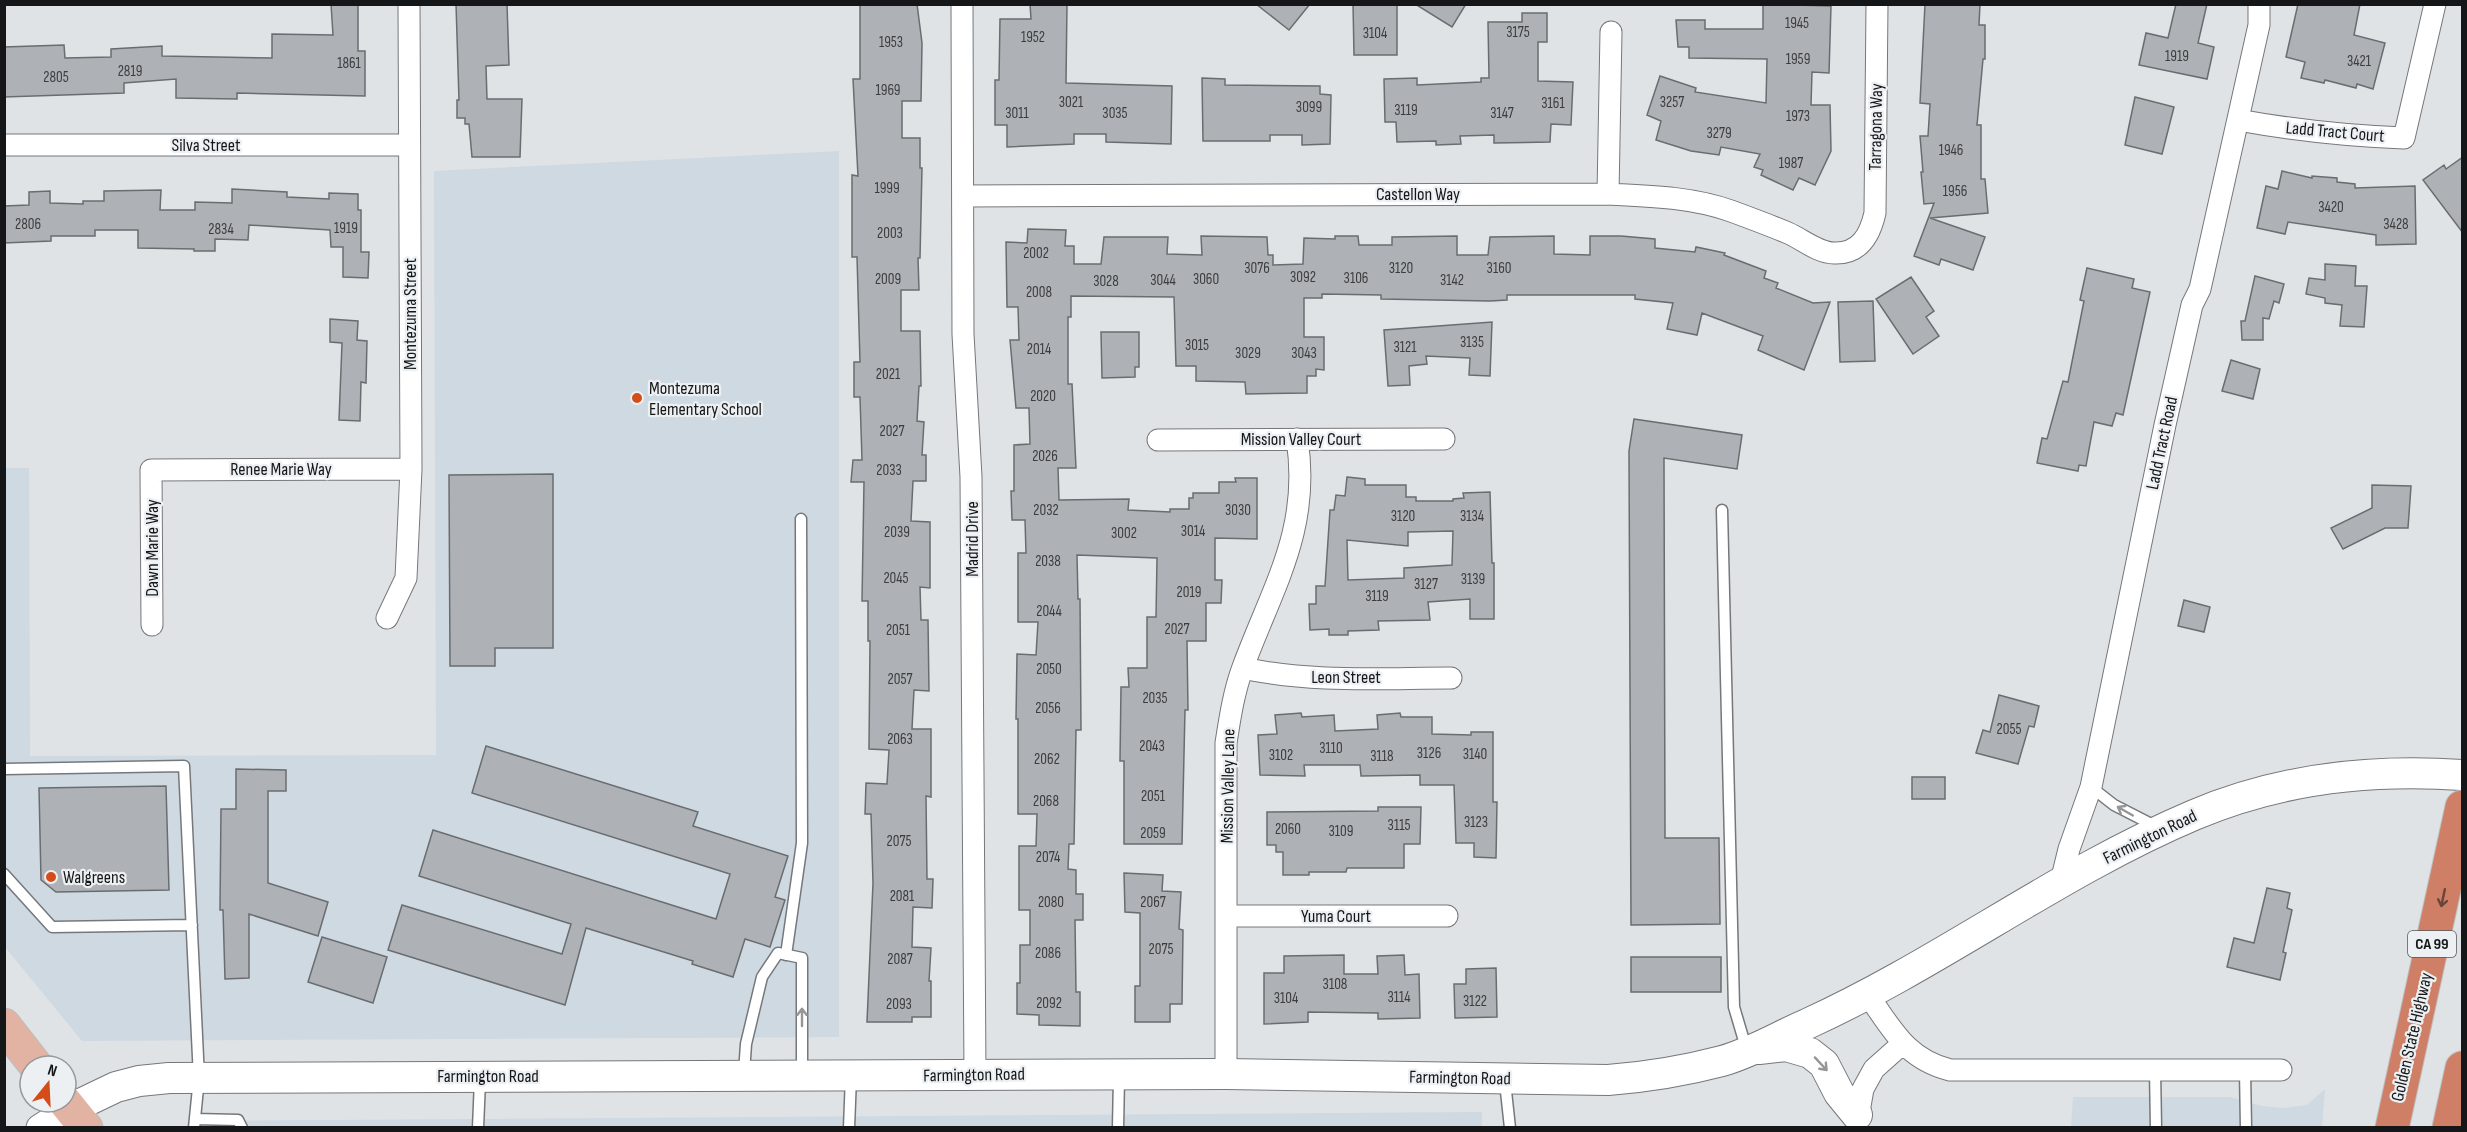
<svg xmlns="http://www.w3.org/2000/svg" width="2467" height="1132" font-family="'Sofia Sans Condensed',sans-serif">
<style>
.built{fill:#cfd9e2}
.building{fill:#aeb1b5;stroke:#6a6d70;stroke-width:1.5;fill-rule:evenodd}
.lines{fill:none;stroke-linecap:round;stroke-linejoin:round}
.service-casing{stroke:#75787b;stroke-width:13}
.minor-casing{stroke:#75787b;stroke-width:23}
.tertiary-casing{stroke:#75787b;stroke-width:29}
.secondary-casing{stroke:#75787b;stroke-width:32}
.primary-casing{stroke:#bdbebe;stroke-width:35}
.motorway-casing{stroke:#bdbebe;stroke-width:35}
.service{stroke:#fff;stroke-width:10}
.minor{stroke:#fff;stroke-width:21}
.tertiary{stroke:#fff;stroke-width:27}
.secondary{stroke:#fff;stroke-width:30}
.primary{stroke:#e2b2a3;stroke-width:33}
.motorway{stroke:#cf7f65;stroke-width:33}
.oneway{stroke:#969697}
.oneway2{stroke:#69453a}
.poi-dot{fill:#d44d19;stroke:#ecf0f3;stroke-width:2}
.labels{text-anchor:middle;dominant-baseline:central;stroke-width:4.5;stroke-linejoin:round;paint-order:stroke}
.number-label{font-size:15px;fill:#3b3d3e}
.shield{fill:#ecf0f3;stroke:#565759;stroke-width:1.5}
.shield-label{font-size:16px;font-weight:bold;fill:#151617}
.street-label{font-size:18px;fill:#151617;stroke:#ecf0f3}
.poi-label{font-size:18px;fill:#151617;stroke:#ecf0f3;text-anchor:start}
</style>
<rect width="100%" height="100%" fill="#dfe3e6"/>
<path class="built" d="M839 151V1037L82 1041 5 947 4 468H29L30 756 436 755 434 171Z
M2325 1089 2322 1127 2071 1128 2073 1097H2230L2262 1106 2284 1108 2307 1105Z
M1482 1112V1128H187L188 1121Z"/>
<path class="building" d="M331 4H358V51H365V96L237 93V99L176 98V79L124 83V93L4 97V47L64 45 65 58 111 57V49L162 46V56L272 58V34L333 35Z
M456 4H507L509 65 486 66 487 99H522L520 157H472L469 124H465V118H457V100H459Z
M860 4H917L922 43 921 101H902V138H920V168H922L920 258H918L919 290H901V331H920L921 386H919L917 421 924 422 922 455H926V481H913L911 521 930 522V588L920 587 921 620H928L929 691 914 690 912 729H931V797L926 796 927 879H933L932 908 913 907 912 947 931 948 929 981H931V1017H912V1022H867L873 883 871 814H865L866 783 887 784 889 750 869 749 870 641H868V601H862L864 482H851L853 460H862L860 397H854V362H860L857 257H852V175L858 176 853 79H860Z
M1030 4H1067L1066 83 1172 86 1171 144 1106 142V134H1074V144L1007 147V125H995V80H999L1000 19H1031Z
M1256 4H1310L1289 30Z
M1353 4H1397V55H1354Z
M1415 4H1466L1452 27Z
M1763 4 1831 6 1829 73 1812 72 1811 105H1830L1831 151 1815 185 1799 178 1793 190 1761 175 1763 170 1754 167 1760 154 1721 147 1719 155 1691 151 1656 140 1661 121 1647 115 1660 76 1696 88 1695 92 1766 103 1767 59 1689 58V47H1678L1676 20H1705V29H1763Z
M1925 4H1980L1979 25H1985V59H1983L1977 125H1981V179H1985L1988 213 1930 218 1985 237 1973 270 1941 259 1939 265 1914 256 1934 203 1924 204 1921 172H1923L1920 136H1928L1930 104 1920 103Z
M2176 4H2207L2198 43 2214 47 2207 79 2139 65 2146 33 2168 38Z
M2298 4H2360L2354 35 2385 43 2373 89 2357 84 2356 88 2325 80 2324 83 2301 78 2305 62 2286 57Z
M1522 13H1547V42H1538V81L1573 82 1571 125 1551 124 1550 142 1494 143V135L1460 136 1461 144 1436 145V141L1397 142 1396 122H1385L1384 79 1417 78V85L1481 82V78H1489L1488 22H1522Z
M1202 78 1225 79V85L1320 86V94L1331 95 1330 144 1302 145V135H1270V141H1203Z
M2135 97 2174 107 2162 154 2125 145Z
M2463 157V233L2423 180 2444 165 2446 169Z
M2282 171 2312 178V176L2337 178V182L2355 184V188L2415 186 2416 244 2376 245V235L2288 222 2285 234 2257 228 2266 186 2278 189Z
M232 189 287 192V197L329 199V193L358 194V210H361V252H369L368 278 343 277V247H331L330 230 249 225 248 240 215 239V251H194V249L138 248V230H95V236H51V241L4 243V206L29 205V192L50 191V203L83 204V201H104V191L161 190 160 210H195V202L232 203Z
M1028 229 1066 230 1065 246H1074V264H1101L1104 237H1168L1167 254 1202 255 1201 236 1267 237 1268 255H1273V265L1303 264 1304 238 1335 239V236H1358L1359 245H1392V237L1457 236V255H1488L1490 237 1554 236V254L1590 255V236H1621L1655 239V248L1695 252 1696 247 1725 253 1724 255 1766 271 1764 278 1778 283 1776 288 1813 303 1830 302 1804 370 1758 350 1763 336 1702 313 1697 335 1667 329 1673 303 1635 299V295H1507V300L1490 301 1381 299V295L1322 294V298H1304V337H1324V370L1316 369V376H1307V393L1246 394 1245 382 1196 381V366H1176L1174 297 1071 296V317H1068V384H1072L1076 468H1058L1059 500 1129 499 1128 510 1170 512V509H1189V498H1193V493H1219V482H1236L1235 478H1257V539L1215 538V580H1222L1221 603H1206V641H1187L1188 710H1185L1182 844H1124V761H1120L1121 687H1129L1128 668H1147V617H1156L1157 558 1077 555 1078 599H1080L1081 730H1076L1074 844H1069L1068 869 1076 870V894H1083V920H1075L1076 992H1080V1026L1039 1025V1015L1017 1014V983H1020V945H1030V910H1019V846H1036L1037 814H1018V719H1016L1017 654 1036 655 1038 622H1018V553H1026L1025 520H1012L1011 491H1014V445L1030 444 1029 408H1016L1010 340H1019L1018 307H1007L1006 242 1027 243Z
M2325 264 2356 266 2355 286H2367L2364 327 2340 326 2342 305 2325 303V298L2306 294 2309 278 2325 280Z
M2087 268 2134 279 2132 288 2150 292 2123 415 2116 413 2112 426 2094 422 2086 466 2079 465 2078 471 2037 463 2042 438 2047 439 2063 381 2068 382 2084 301 2080 300Z
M2255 276 2284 284 2279 303 2274 301 2269 319 2263 318V340H2242L2241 321H2245Z
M1911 277 1934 311 1926 317 1939 336 1913 354 1876 299Z
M1873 301 1875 361 1840 362 1838 302Z
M330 319 358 321 357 340 367 341 366 383 361 382 360 421 339 420 342 343 330 342Z
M1492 322 1490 376 1469 375 1470 358 1426 356 1427 364 1409 366 1410 385 1388 386 1384 330Z
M1101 332H1139V367H1135V377L1102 378Z
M2231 360 2260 369 2253 399 2222 391Z
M1634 419 1742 435 1737 469 1664 458 1665 838H1719L1720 924 1631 925 1629 451Z
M553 474V648H495V666H450L449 475Z
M1347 477 1365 479V485H1406V497H1416V501H1453V499L1464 498 1463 493 1490 492 1492 563H1494V619H1470V599L1428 602 1430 620 1378 621 1379 630 1348 631V635H1329V629L1310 630 1309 604H1316V586H1325L1330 510H1334L1336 495 1345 496ZM1453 531 1452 565 1404 568V578L1348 580 1347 540 1408 546V532Z
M2372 485 2411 486 2408 528H2385L2343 549 2331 528 2372 508Z
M2184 600 2210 607 2204 632 2178 626Z
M1999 695 2039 706 2034 727 2029 726 2018 764 1976 753 1983 730 1990 732Z
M1301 713 1302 717 1334 715 1335 731 1378 729 1377 715 1400 713 1401 717H1432V734L1471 735V732H1493V802H1497L1496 858 1474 857V843H1456L1454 785H1420V775L1361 776 1360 765H1304L1305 776 1260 775 1258 735 1277 734 1275 715Z
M486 746 698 812 693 826 788 856 775 897 785 900 770 947 745 939 733 977 692 964 693 961 586 928 565 1005 388 950 402 905 562 954 571 924 419 876 433 830 716 919 730 874 472 793Z
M236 769 286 770V791H268V883L328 902 318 936 249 914V978L225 979 223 910H220L221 809H236Z
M1912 777H1945V799H1912Z
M166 786 169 890 56 892 41 880 39 788Z
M1378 807H1421L1420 844H1404V868H1347L1346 872H1309V875H1283V852H1276V845H1267V812L1378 811Z
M1124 873 1163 875 1162 891 1181 892 1179 929 1183 930 1182 1004H1170V1022H1135V986H1140V913L1125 912Z
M2267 888 2290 893 2287 908 2292 910 2283 952 2286 953 2280 980 2227 967 2234 938 2254 943Z
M322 937 387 957 373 1003 308 982Z
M1344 955V974H1378L1377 956 1404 955 1405 975 1419 974 1420 1018 1378 1019V1013L1308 1012V1022L1264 1024V973H1284V956Z
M1631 957H1721V992H1631Z
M1496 968 1497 1017 1455 1018 1454 984H1466V969Z"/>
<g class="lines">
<defs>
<path id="service" d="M1722 510 1734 1007 1747 1051
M4 769 184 766 199 1078 194 1128
M2091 787 2114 805 2157 827
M4 874 52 927 192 925
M786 955 802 843 801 519
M2155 1070 2156 1128
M2245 1070 2246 1128
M744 1073 746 1044 762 977 778 953 802 958V1073
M1505 1082 1510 1128
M195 1119 238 1120 242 1128
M478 1128 480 1080
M849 1128 851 1076
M1118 1128 1119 1077"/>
<path id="minor" d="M962 4 963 334 971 477 975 1074
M2238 120C2293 130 2348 136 2404 138L2435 4
M4 145H408
M1608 194 1611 32
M963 196 1608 194C1649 196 1692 197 1731 211 1750 218 1769 225 1788 233 1802 239 1818 253 1834 253 1860 254 1870 235 1875 213L1877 4
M1158 440 1444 439
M387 618 406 578 411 469 409 4
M152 625 151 470 411 469
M1243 668C1310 683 1382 678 1451 678
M2061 882 2069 849 2091 787 2165 425 2192 305 2200 289 2259 25V4
M1226 916H1447
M1868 995C1892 1029 1906 1059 1950 1070H2281
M1226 1074V743C1230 717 1234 691 1243 667 1273 586 1311 529 1297 439
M1857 1123 1863 1089 1874 1069 1902 1044"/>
<path id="tertiary" d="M40 1128 70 1109"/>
<path id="secondary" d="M1759 1049 1786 1046 1810 1053 1824 1064 1839 1093 1857 1115
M70 1109 116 1087 139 1081 169 1078 1226 1074 1608 1080C1647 1077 1684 1071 1722 1061 1751 1053 1779 1036 1807 1024 1941 963 2059 872 2194 815 2278 779 2372 769 2462 775"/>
<path id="primary" d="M4 1025 36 1066
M65 1102 86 1128"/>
<path id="motorway" d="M2392 1128 2462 807
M2449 1128 2462 1068"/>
</defs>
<use href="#service" class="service-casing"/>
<use href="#minor" class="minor-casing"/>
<use href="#tertiary" class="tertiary-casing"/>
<use href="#secondary" class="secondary-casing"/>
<use href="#primary" class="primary-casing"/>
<use href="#motorway" class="motorway-casing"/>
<use href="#service" class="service"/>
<use href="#minor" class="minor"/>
<use href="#tertiary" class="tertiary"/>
<use href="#secondary" class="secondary"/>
<use href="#primary" class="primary"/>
<use href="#motorway" class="motorway"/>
</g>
<defs><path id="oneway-shaft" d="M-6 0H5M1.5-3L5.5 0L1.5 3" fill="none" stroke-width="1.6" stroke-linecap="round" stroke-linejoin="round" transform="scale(1.5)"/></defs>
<g class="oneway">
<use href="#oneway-shaft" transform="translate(2125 811) rotate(-150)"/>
<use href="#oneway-shaft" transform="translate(802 1017) rotate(-90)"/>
<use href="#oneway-shaft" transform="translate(1821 1064) rotate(47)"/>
</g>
<use class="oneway2" href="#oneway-shaft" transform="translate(2443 898) rotate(102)"/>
<g class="poi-dot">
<circle cx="637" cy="398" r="6"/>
<circle cx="51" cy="877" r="6"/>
</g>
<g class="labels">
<g class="number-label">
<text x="1797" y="23">1945</text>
<text x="1518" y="32">3175</text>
<text x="1375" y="33">3104</text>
<text x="1033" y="37">1952</text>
<text x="891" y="42">1953</text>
<text x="2177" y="56">1919</text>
<text x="1798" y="59">1959</text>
<text x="2359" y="61">3421</text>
<text x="349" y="63">1861</text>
<text x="130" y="71">2819</text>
<text x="56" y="77">2805</text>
<text x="888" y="90">1969</text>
<text x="1071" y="102">3021</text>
<text x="1672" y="102">3257</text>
<text x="1553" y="103">3161</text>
<text x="1309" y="107">3099</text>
<text x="1406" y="110">3119</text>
<text x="1017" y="113">3011</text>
<text x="1115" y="113">3035</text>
<text x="1502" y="113">3147</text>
<text x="1798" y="116">1973</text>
<text x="1719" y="133">3279</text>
<text x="1951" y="150">1946</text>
<text x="1791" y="163">1987</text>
<text x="887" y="188">1999</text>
<text x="1955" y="191">1956</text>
<text x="2331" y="207">3420</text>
<text x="28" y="224">2806</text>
<text x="2396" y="224">3428</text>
<text x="346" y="228">1919</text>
<text x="221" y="229">2834</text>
<text x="890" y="233">2003</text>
<text x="1036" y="253">2002</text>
<text x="1257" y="268">3076</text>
<text x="1401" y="268">3120</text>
<text x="1499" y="268">3160</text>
<text x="1303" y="277">3092</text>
<text x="1356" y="278">3106</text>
<text x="888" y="279">2009</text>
<text x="1206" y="279">3060</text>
<text x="1163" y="280">3044</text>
<text x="1452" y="280">3142</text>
<text x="1106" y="281">3028</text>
<text x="1039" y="292">2008</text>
<text x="1472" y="342">3135</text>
<text x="1197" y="345">3015</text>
<text x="1405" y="347">3121</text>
<text x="1039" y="349">2014</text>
<text x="1248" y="353">3029</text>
<text x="1304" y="353">3043</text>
<text x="888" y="374">2021</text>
<text x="1043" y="396">2020</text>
<text x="892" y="431">2027</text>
<text x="1045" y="456">2026</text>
<text x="889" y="470">2033</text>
<text x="1046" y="510">2032</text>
<text x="1238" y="510">3030</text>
<text x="1403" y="516">3120</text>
<text x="1472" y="516">3134</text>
<text x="1193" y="531">3014</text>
<text x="897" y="532">2039</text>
<text x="1124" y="533">3002</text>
<text x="1048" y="561">2038</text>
<text x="896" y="578">2045</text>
<text x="1473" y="579">3139</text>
<text x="1426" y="584">3127</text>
<text x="1189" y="592">2019</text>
<text x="1377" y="596">3119</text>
<text x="1049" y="611">2044</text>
<text x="1177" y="629">2027</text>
<text x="898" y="630">2051</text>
<text x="1049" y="669">2050</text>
<text x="900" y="679">2057</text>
<text x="1155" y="698">2035</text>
<text x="1048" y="708">2056</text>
<text x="2009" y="729">2055</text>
<text x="900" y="739">2063</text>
<text x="1152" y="746">2043</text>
<text x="1331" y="748">3110</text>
<text x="1429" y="753">3126</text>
<text x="1475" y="754">3140</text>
<text x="1281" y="755">3102</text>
<text x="1382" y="756">3118</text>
<text x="1047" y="759">2062</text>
<text x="1153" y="796">2051</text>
<text x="1046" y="801">2068</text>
<text x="1476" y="822">3123</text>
<text x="1399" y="825">3115</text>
<text x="1288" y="829">2060</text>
<text x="1341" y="831">3109</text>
<text x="1153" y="833">2059</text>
<text x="899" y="841">2075</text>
<text x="1048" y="857">2074</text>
<text x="902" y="896">2081</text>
<text x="1051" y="902">2080</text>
<text x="1153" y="902">2067</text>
<text x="1161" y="949">2075</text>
<text x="1048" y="953">2086</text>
<text x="900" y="959">2087</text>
<text x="1335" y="984">3108</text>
<text x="1399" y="997">3114</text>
<text x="1286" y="998">3104</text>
<text x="1475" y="1001">3122</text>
<text x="1049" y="1003">2092</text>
<text x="899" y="1004">2093</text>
</g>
<rect class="shield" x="2408" y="931" width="48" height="26" rx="4.5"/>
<g class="shield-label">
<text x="2432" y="944">CA 99</text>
</g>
<g class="street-label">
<text transform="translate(1876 127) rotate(-89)">Tarragona Way</text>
<text transform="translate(2335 132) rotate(5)">Ladd Tract Court</text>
<text x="206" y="145">Silva Street</text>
<text x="1418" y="194">Castellon Way</text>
<text transform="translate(410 314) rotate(-90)">Montezuma Street</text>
<text x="1301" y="439">Mission Valley Court</text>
<text transform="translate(2162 443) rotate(-78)">Ladd Tract Road</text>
<text x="281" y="469">Renee Marie Way</text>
<text transform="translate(972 539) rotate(-90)">Madrid Drive</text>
<text transform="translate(152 548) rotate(-90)">Dawn Marie Way</text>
<text x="1346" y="677">Leon Street</text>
<text transform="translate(1228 786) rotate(-89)">Mission Valley Lane</text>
<text transform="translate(2150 837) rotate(-26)">Farmington Road</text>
<text x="1336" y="916">Yuma Court</text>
<text transform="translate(2412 1037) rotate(-77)">Golden State Highway</text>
<text transform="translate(974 1075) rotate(-1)">Farmington Road</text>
<text x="488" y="1076">Farmington Road</text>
<text transform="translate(1460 1078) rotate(1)">Farmington Road</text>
</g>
<g class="poi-label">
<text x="649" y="388">Montezuma<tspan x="649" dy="21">Elementary School</tspan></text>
<text x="63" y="877">Walgreens</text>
</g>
</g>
<rect width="2467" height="1132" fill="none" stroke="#151617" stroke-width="12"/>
<g transform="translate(48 1084) rotate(18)"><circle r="28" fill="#ecf0f3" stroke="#96999b" stroke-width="1.5"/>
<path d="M0-4.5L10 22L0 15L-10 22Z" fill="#d44d19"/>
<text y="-9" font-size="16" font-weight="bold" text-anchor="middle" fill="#151617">N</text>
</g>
</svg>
